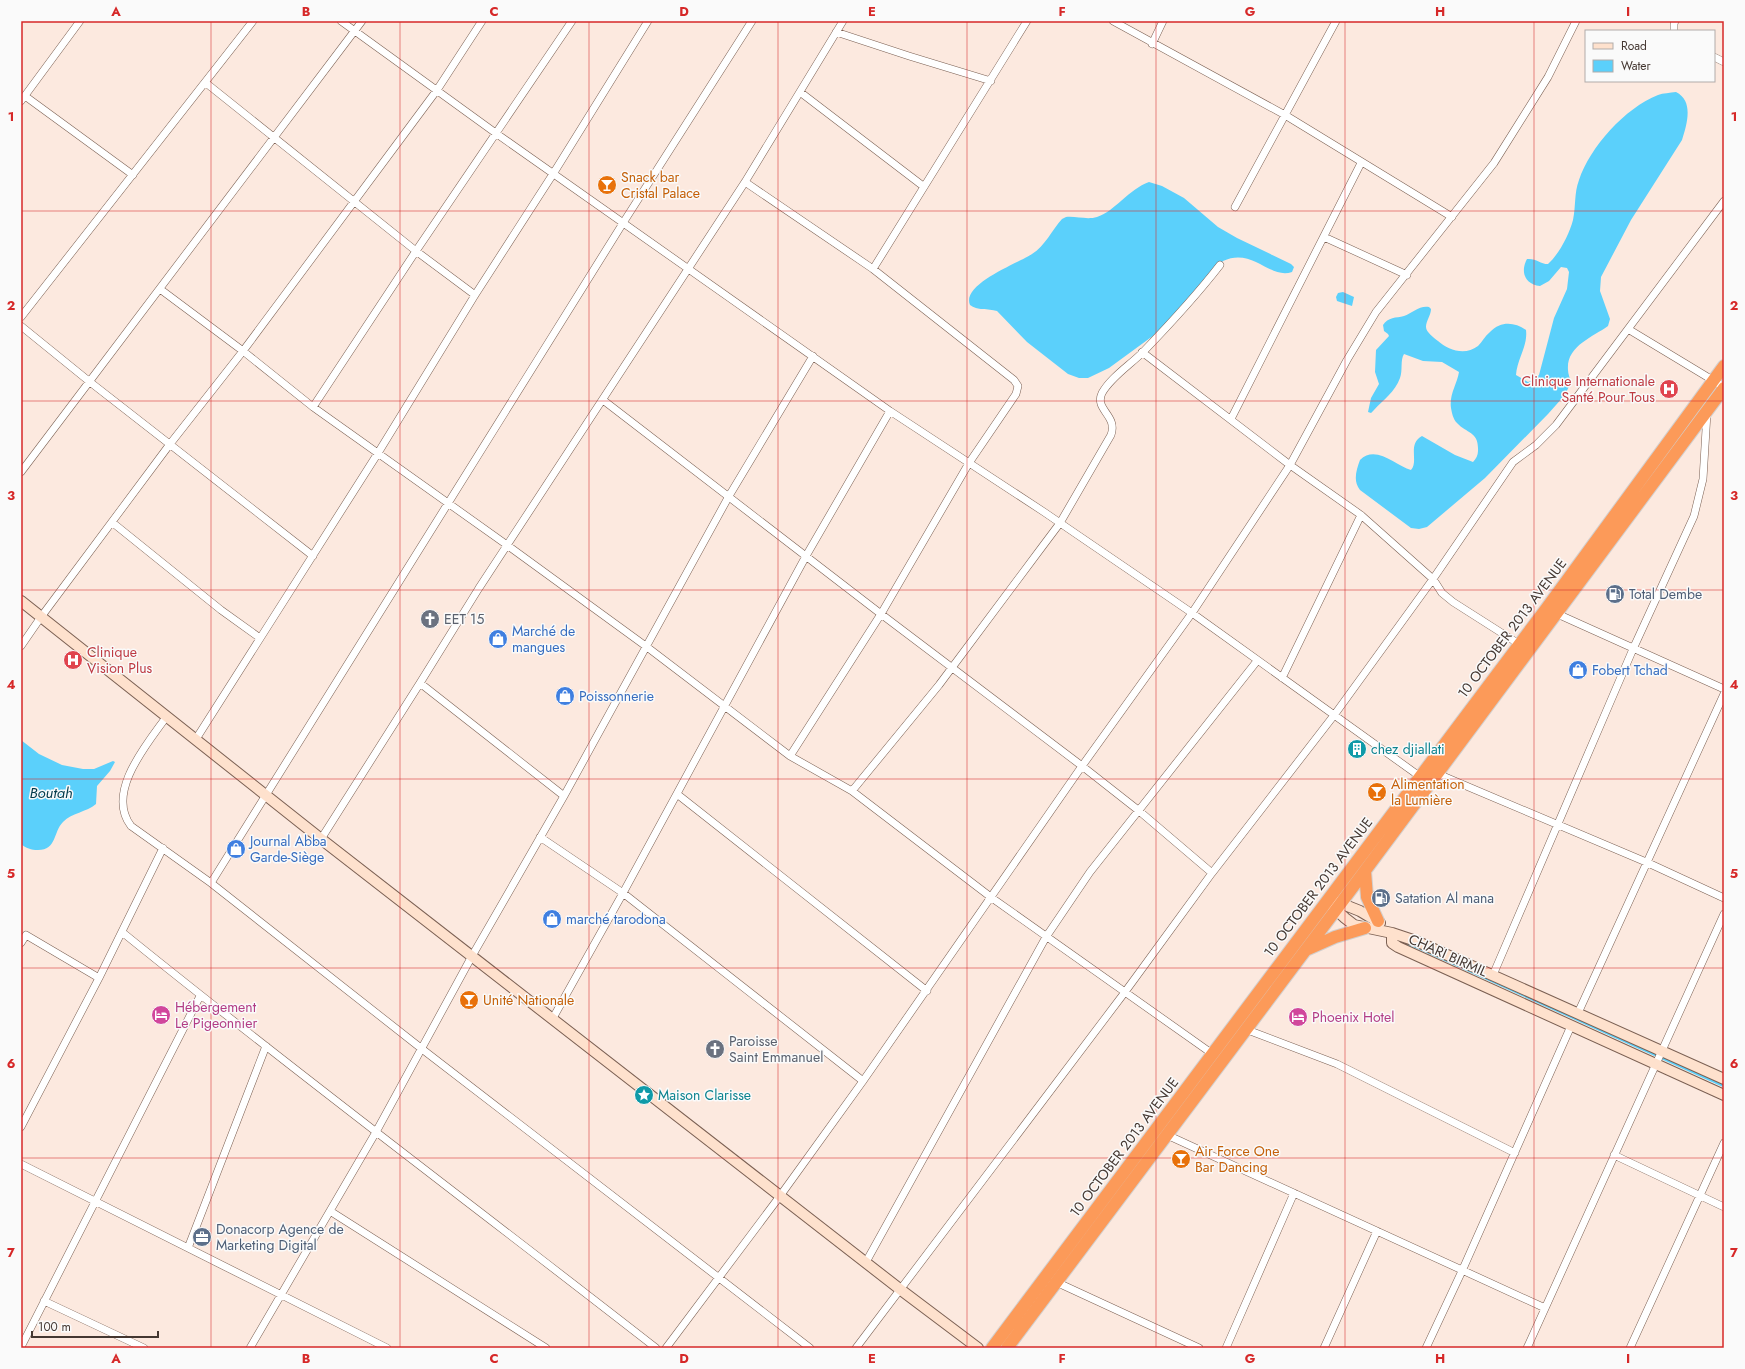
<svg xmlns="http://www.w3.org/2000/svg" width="1745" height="1369" font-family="Jost,sans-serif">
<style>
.water{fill:#5bd0fb}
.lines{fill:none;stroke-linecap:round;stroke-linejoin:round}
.stream{stroke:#5bd0fb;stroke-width:2.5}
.street-casing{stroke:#7b6053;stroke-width:8}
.secondary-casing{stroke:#7b6053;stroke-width:12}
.highway-casing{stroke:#d2cfce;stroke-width:14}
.street{stroke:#fff;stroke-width:7}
.secondary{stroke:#fee1cd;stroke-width:10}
.highway{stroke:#fc9a59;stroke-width:12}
.grid{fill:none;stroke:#d62828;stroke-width:1;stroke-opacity:0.55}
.labels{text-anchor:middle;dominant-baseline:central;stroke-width:3;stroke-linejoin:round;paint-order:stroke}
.food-label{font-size:14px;fill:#c56008;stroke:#fafafa;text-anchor:start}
.health-label{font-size:14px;fill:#be3a42;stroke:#fafafa;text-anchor:end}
.service-label{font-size:14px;fill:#4e5e75;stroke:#fafafa;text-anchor:start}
.worship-label{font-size:14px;fill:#5b616d;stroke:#fafafa;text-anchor:start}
.street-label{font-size:14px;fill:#443731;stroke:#fafafa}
.shop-label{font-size:14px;fill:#366cbe;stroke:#fafafa;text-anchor:start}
.culture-label{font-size:14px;fill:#0d838f;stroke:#fafafa;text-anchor:start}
.hotel-label{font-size:14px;fill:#b23c85;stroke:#fafafa;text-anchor:start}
.water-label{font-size:15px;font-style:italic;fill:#033b4c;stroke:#fafafa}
.neatline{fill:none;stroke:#d62828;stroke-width:1.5}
.grid-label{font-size:13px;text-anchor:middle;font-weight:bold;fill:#d62828}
</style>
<rect width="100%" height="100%" fill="#fce9df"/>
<path class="water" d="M1676 92C1694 101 1687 124 1682 140L1631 220 1601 277 1600 291 1610 319 1608 326C1593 337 1566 346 1568 370 1568 374 1570 378 1571 383L1564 396 1548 414 1485 478 1427 527 1419 529 1411 528 1360 490C1353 481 1356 471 1360 460 1376 444 1396 466 1411 470 1419 461 1407 444 1422 436L1455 455 1473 462C1476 459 1478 455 1478 451 1479 431 1467 434 1457 423 1453 419 1452 413 1451 408 1449 395 1457 384 1459 372L1442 362 1423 361 1404 354C1400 360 1403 370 1400 378 1395 392 1383 400 1374 410L1371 413 1368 412 1371 398 1379 384 1375 372 1376 350 1389 336 1388 334 1384 331 1383 325C1388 317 1396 318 1404 316 1412 313 1420 305 1429 307L1431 309C1431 315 1426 321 1426 327 1426 332 1434 338 1438 341 1448 350 1465 356 1478 346 1482 342 1485 336 1490 332 1501 321 1514 322 1526 330 1528 346 1517 359 1516 375L1528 382 1534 380 1539 375 1554 318 1567 289 1569 272 1567 268 1561 267 1549 281 1540 286C1525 284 1520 272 1527 259 1536 258 1540 264 1548 264 1559 254 1569 235 1573 220 1576 206 1574 193 1579 180 1590 147 1625 108 1658 95 1663 93 1670 93 1676 92Z
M1149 182 1162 186 1184 198 1218 227 1237 238 1291 264 1294 267 1292 272C1270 280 1253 247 1223 261L1161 330 1109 368 1088 378H1079L1068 374 1027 342 997 311C988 308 977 311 970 305 961 284 1019 263 1032 254 1045 246 1052 230 1062 219L1066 217C1076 216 1087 220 1097 217 1114 212 1129 189 1149 182Z
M1343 292 1354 297 1352 306 1337 301 1336 297 1338 293Z
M21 740 39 754 62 765 83 769H94L113 761 115 762 110 771 97 786 96 804C87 812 71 813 63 822 53 832 57 850 38 850 31 850 26 848 21 844Z"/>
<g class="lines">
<path class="stream" d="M1394 939 1419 948 1724 1086"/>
<defs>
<path id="street" d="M341 21 497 134 890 411 1044 512 1192 613 1422 778
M1113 21 1285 115 1452 217
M1674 31V24L1675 21
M836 32 909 56 991 81
M1152 44 1163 21
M1714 57 1724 62
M206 83 416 251 475 295
M800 92 923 186
M25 96 133 175
M21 101 80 21
M745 182 873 269 1027 21
M1235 207 1336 21
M1324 237 1407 275
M160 289 243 351 313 407 507 545 647 647 790 756 852 791 992 898 1214 1055
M21 317 253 21
M21 326 90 382 313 556
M1628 329 1724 387
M1142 352 1290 465 1361 515 1433 579 1442 593 1453 602 1519 644
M603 400 881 614 1082 766 1138 810 1212 873
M313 407 416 251 572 21
M1231 419 1361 163
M21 472 362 21
M113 523 221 610 260 638
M1553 612 1724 689
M21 646 41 617 170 444 243 351 437 90 482 21
M1282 678 1361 515
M420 683 564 796
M167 716C148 743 105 792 131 826L211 883 422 1049 810 1348
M196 739 378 453 475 295 553 174 648 21
M790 756 881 614 969 463 1016 394 1018 386 1014 380 873 269
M1438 774 1646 862 1724 898
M852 791 939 685 1042 547 1060 523 1111 435C1118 415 1094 410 1102 393 1111 377 1130 365 1143 352 1170 324 1196 296 1220 265
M677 794 927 991
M540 837 623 893 863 1081
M321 839 420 683 479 588 745 182 843 21
M211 883 623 223 752 21
M122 932C297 1074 478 1209 656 1348
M21 943 26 935 99 978
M1493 975 1633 649 1694 516 1703 479 1707 413
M1578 1013 1724 694
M553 1018 623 893 806 556 890 411
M1245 1029 1337 1064 1515 1153
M21 1127 99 978 163 848
M1167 1135 1545 1308
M1614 1155 1724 1207
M21 1164 387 1348
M330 1211 546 1348
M188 1248 266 1046
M866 1262 1046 937 1090 872 1257 661
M1056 1282 1199 1348
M44 1301 144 1348
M21 1347 200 996
M250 1348 376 1132 472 956 564 796 729 496 813 356
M666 1348 780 1196 863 1081 1082 766 1192 613 1290 465 1347 360 1376 312 1494 163 1548 77 1576 21
M856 1348 1125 992 1212 873 1335 714 1433 579 1513 462 1536 445 1556 425 1724 201
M1226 1348 1294 1193
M1324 1348 1377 1231
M1426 1348 1462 1271 1571 1026
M1527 1348 1724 914
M1630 1348 1724 1143"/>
<path id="secondary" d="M21 601 321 839 901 1290 978 1348
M1335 901 1360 911 1380 923
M1331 905 1345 918 1354 925 1392 933 1416 941 1724 1079
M1392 933V943L1398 947 1724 1095"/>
<path id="highway" d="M1365 871 1367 897 1378 921
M1308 949 1335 937 1365 928
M992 1348 1546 609 1724 366
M1007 1348 1341 903 1724 388"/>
</defs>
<use href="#street" class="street-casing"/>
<use href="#secondary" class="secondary-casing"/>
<use href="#highway" class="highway-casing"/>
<use href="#street" class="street"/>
<use href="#secondary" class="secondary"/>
<use href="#highway" class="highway"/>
</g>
<path class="grid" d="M211 21V1348M400 21V1348M589 21V1348M778 21V1348M967 21V1348M1156 21V1348M1345 21V1348M1534 21V1348M21 211H1724M21 401H1724M21 590H1724M21 779H1724M21 968H1724M21 1158H1724"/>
<defs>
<symbol id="bar-disc" viewBox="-11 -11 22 22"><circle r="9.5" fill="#e8710a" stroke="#fafafa"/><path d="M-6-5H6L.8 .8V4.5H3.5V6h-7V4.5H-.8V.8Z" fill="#fff"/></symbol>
<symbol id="hospital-disc" viewBox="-11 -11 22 22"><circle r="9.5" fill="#e0444e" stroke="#fafafa"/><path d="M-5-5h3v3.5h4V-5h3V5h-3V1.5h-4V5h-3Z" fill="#fff"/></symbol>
<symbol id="fuel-disc" viewBox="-11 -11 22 22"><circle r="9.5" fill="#5c6f8a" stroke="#fafafa"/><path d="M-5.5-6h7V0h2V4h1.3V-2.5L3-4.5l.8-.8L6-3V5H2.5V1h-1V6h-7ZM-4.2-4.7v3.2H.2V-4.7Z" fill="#fff"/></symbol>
<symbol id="church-disc" viewBox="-11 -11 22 22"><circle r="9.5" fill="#6b7280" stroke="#fafafa"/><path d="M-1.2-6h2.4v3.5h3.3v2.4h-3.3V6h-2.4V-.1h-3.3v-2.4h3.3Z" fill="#fff"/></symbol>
<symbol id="shop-disc" viewBox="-11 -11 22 22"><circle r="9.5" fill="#3f7fe0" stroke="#fafafa"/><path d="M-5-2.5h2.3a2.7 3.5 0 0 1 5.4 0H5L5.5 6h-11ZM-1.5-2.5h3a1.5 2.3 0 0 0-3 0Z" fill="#fff"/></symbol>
<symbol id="building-disc" viewBox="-11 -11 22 22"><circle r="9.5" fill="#0f9aa8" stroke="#fafafa"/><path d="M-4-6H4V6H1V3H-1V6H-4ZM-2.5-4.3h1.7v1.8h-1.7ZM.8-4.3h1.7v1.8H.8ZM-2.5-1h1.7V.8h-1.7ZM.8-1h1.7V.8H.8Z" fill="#fff"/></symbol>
<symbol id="hotel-disc" viewBox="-11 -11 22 22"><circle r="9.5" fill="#d1479c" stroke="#fafafa"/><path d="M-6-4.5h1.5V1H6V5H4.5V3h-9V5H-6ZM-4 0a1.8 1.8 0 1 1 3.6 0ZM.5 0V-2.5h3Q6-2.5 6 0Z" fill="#fff"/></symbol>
<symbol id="sight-disc" viewBox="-11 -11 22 22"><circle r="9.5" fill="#0f9aa8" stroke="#fafafa"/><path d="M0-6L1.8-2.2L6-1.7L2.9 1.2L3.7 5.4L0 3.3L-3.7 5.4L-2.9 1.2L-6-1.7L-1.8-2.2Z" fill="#fff"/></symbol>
<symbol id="office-disc" viewBox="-11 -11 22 22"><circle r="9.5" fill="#5c6f8a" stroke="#fafafa"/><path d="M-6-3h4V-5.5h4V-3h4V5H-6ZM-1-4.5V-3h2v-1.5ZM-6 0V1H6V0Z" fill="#fff"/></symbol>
</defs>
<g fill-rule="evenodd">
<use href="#bar-disc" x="596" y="174" width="22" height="22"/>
<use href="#hospital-disc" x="1658" y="378" width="22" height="22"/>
<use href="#fuel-disc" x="1604" y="583" width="22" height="22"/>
<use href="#church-disc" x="419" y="608" width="22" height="22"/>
<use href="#shop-disc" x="487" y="628" width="22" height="22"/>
<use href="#hospital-disc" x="62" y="649" width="22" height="22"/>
<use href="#shop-disc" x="1567" y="659" width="22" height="22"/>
<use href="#shop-disc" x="554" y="685" width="22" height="22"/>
<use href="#building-disc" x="1346" y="738" width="22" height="22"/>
<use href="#bar-disc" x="1366" y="781" width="22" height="22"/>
<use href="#shop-disc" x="225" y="838" width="22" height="22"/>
<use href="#fuel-disc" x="1370" y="887" width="22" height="22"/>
<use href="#shop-disc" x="541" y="908" width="22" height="22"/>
<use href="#bar-disc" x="458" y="989" width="22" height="22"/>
<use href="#hotel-disc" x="150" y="1004" width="22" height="22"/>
<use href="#hotel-disc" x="1287" y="1006" width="22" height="22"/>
<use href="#church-disc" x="704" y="1038" width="22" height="22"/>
<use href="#sight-disc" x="633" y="1084" width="22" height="22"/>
<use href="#bar-disc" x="1170" y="1148" width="22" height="22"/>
<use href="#office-disc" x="191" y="1226" width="22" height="22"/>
</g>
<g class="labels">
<g class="food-label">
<text x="621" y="177">Snack bar<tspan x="621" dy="16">Cristal Palace</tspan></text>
<text x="1391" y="784">Alimentation<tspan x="1391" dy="16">la Lumière</tspan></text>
<text x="483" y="1000">Unité Nationale</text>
<text x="1195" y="1151">Air Force One<tspan x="1195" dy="16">Bar Dancing</tspan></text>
</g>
<g class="health-label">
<text x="1655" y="381">Clinique Internationale<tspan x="1655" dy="16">Santé Pour Tous</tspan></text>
<text x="87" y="652" text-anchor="start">Clinique<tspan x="87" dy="16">Vision Plus</tspan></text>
</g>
<g class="service-label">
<text x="1629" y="594">Total Dembe</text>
<text x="1395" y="898">Satation Al mana</text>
<text x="216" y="1229">Donacorp Agence de<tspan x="216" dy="16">Marketing Digital</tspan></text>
</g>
<g class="worship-label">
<text x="444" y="619">EET 15</text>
<text x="729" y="1041">Paroisse<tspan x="729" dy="16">Saint Emmanuel</tspan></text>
</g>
<g class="street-label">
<text transform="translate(1512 628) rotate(-53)">10 OCTOBER 2013 AVENUE</text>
<text transform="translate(1318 887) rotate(-53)">10 OCTOBER 2013 AVENUE</text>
<text transform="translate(1448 955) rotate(24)">CHARI BIRMIL</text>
<text transform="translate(1124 1147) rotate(-53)">10 OCTOBER 2013 AVENUE</text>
</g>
<g class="shop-label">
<text x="512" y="631">Marché de<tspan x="512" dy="16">mangues</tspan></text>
<text x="1592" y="670">Fobert Tchad</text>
<text x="579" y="696">Poissonnerie</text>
<text x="250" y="841">Journal Abba<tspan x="250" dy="16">Garde-Siège</tspan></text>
<text x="566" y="919">marché tarodona</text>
</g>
<g class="culture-label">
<text x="1371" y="749">chez djiallati</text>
<text x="658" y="1095">Maison Clarisse</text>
</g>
<g class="hotel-label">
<text x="175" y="1007">Hébergement<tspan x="175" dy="16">Le Pigeonnier</tspan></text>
<text x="1312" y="1017">Phoenix Hotel</text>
</g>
<g class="water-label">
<text x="51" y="793">Boutah</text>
</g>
</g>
<rect width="1745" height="1369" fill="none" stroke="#fafafa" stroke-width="44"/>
<rect x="1585" y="30" width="130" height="52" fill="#fafafa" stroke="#b1acaa"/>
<rect x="1593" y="43" width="20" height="6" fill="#fee1cd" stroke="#b1acaa"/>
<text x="1621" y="50" font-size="12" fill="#443731">Road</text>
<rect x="1593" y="60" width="20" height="12" fill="#5bd0fb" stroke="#b1acaa"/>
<text x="1621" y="70" font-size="12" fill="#443731">Water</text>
<path d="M32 1331v6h126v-6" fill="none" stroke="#443731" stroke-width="2"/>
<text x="38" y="1331" font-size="12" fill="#443731" stroke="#fafafa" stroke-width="3" paint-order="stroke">100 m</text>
<rect x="22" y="22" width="1701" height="1325" class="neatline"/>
<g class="grid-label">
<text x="116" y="16">A</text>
<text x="306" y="16">B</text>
<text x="494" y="16">C</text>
<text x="684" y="16">D</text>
<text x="872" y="16">E</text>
<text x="1062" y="16">F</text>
<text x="1250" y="16">G</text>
<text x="1440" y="16">H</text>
<text x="1628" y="16">I</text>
<text x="11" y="121">1</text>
<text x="1734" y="121">1</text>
<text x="11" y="310">2</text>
<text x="1734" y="310">2</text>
<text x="11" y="500">3</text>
<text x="1734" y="500">3</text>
<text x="11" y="689">4</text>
<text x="1734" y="689">4</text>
<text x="11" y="878">5</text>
<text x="1734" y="878">5</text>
<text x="11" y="1068">6</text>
<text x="1734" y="1068">6</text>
<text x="11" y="1257">7</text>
<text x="1734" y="1257">7</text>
<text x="116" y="1363">A</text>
<text x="306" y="1363">B</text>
<text x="494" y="1363">C</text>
<text x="684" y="1363">D</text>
<text x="872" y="1363">E</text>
<text x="1062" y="1363">F</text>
<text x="1250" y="1363">G</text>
<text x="1440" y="1363">H</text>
<text x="1628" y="1363">I</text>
</g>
</svg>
